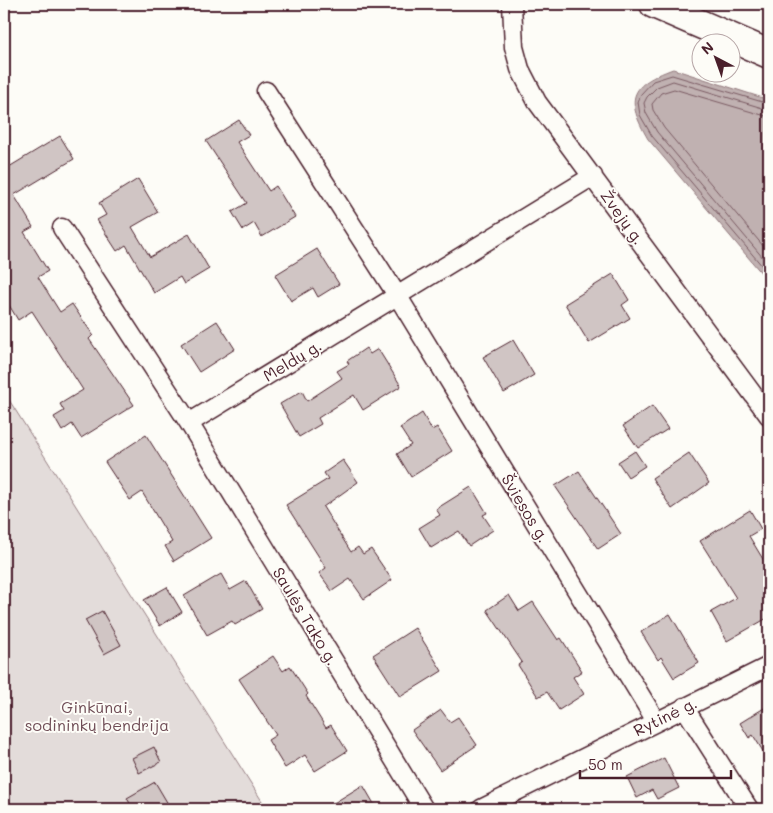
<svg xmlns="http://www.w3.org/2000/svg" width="773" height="813" font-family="Mali,sans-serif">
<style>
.green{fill:#e3dcda;stroke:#967e82}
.water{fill:#c0b1b1;stroke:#91777b}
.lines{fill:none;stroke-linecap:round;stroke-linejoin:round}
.shore{stroke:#795961;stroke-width:1}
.building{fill:#d0c5c4;stroke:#4a1f2b}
.street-casing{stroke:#4a1f2b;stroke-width:21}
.primary-casing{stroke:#4a1f2b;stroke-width:31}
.street{stroke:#fdfcf7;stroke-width:18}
.primary{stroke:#fdfcf7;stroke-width:28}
.labels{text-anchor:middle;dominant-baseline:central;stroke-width:4;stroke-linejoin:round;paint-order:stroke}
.street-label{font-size:16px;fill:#4a1f2b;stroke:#fdfcf7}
.park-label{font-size:16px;fill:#704e57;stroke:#fdfcf7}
</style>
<rect width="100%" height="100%" fill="#fdfcf7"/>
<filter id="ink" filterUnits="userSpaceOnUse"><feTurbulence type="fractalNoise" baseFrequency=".02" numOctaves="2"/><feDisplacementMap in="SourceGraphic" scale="10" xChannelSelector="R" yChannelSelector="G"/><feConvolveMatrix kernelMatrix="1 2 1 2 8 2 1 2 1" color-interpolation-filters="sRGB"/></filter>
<g filter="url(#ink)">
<path class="green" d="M4 392 267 809H4Z"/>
<path class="water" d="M673 69 769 100V282L648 139C625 99 629 85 673 69Z"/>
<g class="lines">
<path class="shore" d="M769 104 672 75 653 81 641 94 638 102 640 115 652 136 769 274
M769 110 673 81 657 87 647 97 644 103 646 113 657 132 769 265
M769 117 674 89 661 93 652 104 653 110 664 128 769 253"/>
</g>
<path class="building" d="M239 120 249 135 237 142 269 191 276 186 295 217 262 237 254 223 243 230 232 212 247 203 206 141Z
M60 136 74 159 14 195 33 227 24 232 48 271 38 277 60 312 72 304 93 335 89 339 134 405 81 438 72 424 62 431 54 417 64 411 60 404 83 390 32 311 18 320 4 297V170Z
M138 179 158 212 132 227 150 257 189 234 209 269 184 284 180 277 154 293 126 245 117 251 97 220 106 215 99 203Z
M317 249 339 284 318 297 313 288 291 301 275 275Z
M613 274 629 300 622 305 630 318 589 343 565 304Z
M217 321 235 349 199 372 181 344Z
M513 340 534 375 504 393 483 357Z
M366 348 370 354 378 349 401 386 363 410 354 395 318 418 321 424 299 437 280 404 302 391 307 401 342 378 337 371 349 364 347 361Z
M652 406 668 429 638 448 623 426Z
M422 413 432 430 437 427 452 451 411 477 397 454 411 445 400 428Z
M146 435 211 538 174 561 165 546 172 542 142 492 130 500 105 462Z
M635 451 645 466 628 477 618 462Z
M689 453 709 483 672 509 652 478Z
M343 460 358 482 323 507 351 552 358 547 363 554 371 549 392 580 364 599 350 579 332 591 319 573 326 568 286 505 328 479 324 473Z
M579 471 621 534 598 549 555 486Z
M471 487 487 513 483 515 493 530 469 546 459 531 431 548 419 528 440 515 436 509Z
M750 510 761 529 749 536 769 569V617L727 641 711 612 736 598 700 541Z
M221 574 230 590 246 581 262 609 235 625 232 621 207 635 184 596Z
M167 587 182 612 160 626 144 600Z
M509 595 519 611 533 602 558 640 561 638 582 671 573 677 584 694 559 710 547 692 538 697 518 665 522 662 487 610Z
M102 611 121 645 104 654 85 620Z
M670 614 699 663 674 678 661 657 658 660 641 632Z
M415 628 442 671 400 697 373 655Z
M273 656 283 671 290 666 308 694 306 696 326 728 331 725 347 751 315 771 305 755 285 768 268 740 276 735 239 679Z
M769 705V761L753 735 749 738 740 723Z
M441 710 450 722 458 717 477 745 440 770 412 730Z
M154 747 161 762 139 773 132 758Z
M664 758 679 788 657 799 652 790 637 798 627 777Z
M155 782 171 809H133L127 798Z
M363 785 377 809H324Z"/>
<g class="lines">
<defs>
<path id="street" d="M512 4 514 47 520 69 537 102 769 416
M266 91 397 295 656 721
M62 228 189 423 593 176
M189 423 424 809
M684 707 749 809
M481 809 769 666"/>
<path id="primary" d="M654 4 769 54"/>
</defs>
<use href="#street" class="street-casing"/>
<use href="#primary" class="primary-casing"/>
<use href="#street" class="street"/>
<use href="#primary" class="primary"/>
</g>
</g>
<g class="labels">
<g class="street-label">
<text transform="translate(623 217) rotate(54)">Žvejų g.</text>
<text transform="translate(292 360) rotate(-31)">Meldų g.</text>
<text transform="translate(526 508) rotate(59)">Šviesos g.</text>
<text transform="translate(306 616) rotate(59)">Saulės Tako g.</text>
<text transform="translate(665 716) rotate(-26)">Rytinė g.</text>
</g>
<g class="park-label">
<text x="97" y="706">Ginkūnai,<tspan x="97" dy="18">sodininkų bendrija</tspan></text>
</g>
</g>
<rect width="773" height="813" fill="none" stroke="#fdfcf7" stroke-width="20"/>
<rect x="10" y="10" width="753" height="793" fill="none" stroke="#4a1f2b" stroke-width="2" filter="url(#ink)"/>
<g transform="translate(716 58) rotate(319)"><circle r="24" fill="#fdfcf7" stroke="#b5a4a5"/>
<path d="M0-4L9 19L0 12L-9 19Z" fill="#4a1f2b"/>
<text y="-8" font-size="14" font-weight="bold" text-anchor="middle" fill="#4a1f2b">N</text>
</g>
<path d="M580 770v8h151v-8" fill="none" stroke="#4a1f2b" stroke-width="2.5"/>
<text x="588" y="770" font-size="15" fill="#4a1f2b" stroke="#fdfcf7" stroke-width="4" paint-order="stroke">50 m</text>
</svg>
